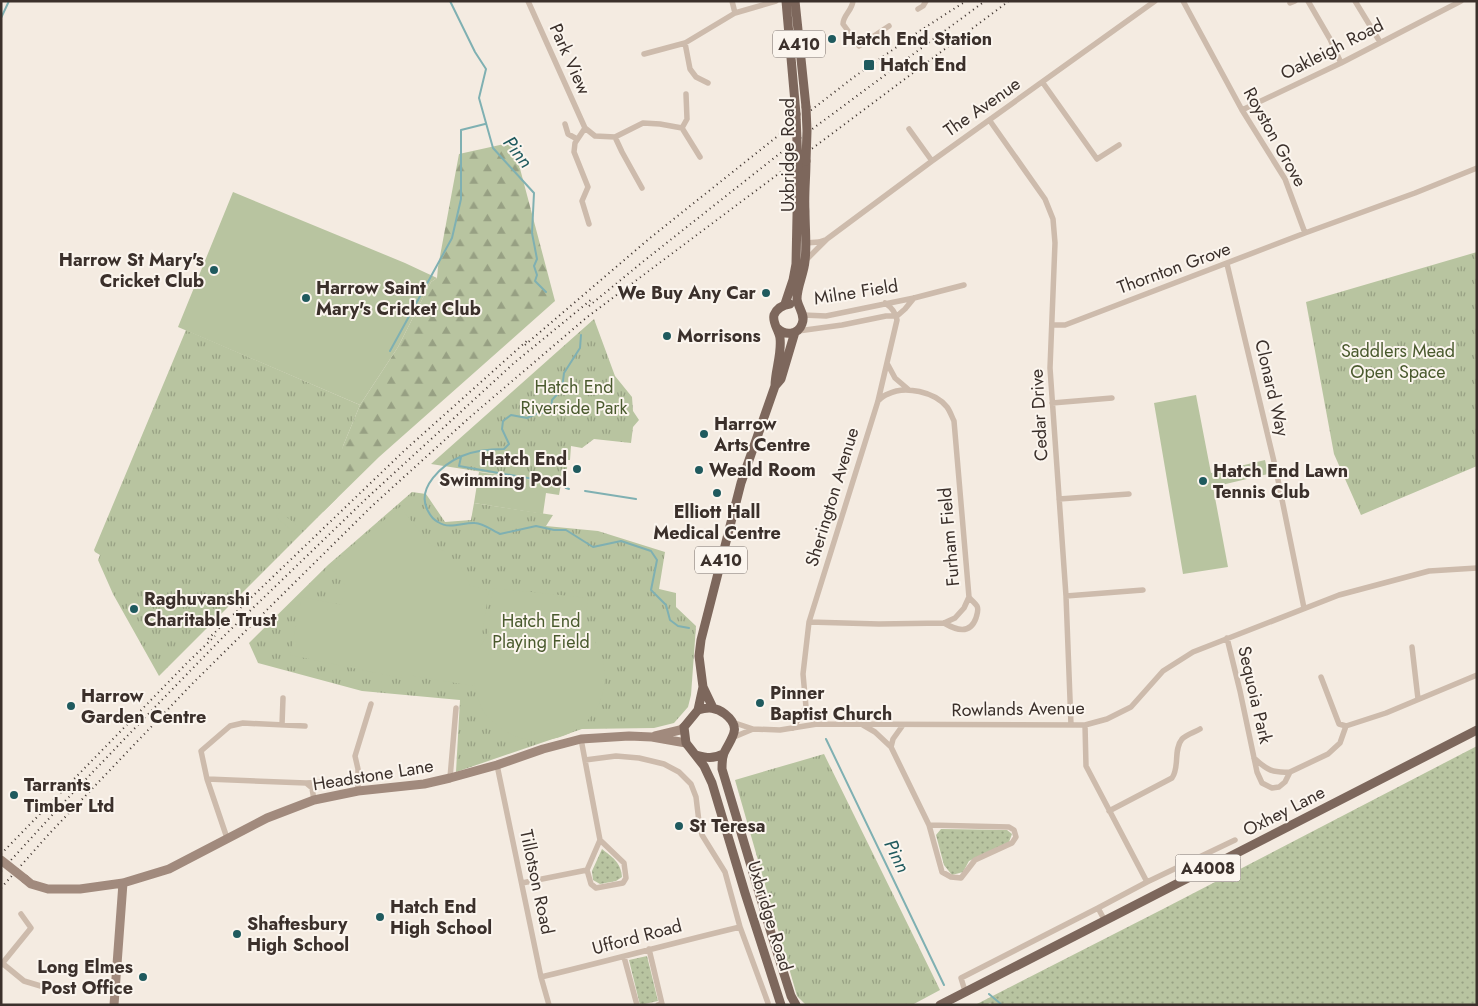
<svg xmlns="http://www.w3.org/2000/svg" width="1478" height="1006" font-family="Jost,sans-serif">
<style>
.grass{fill:url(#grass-dots)}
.forest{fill:url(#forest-firs)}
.park{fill:url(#park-tufts)}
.garden{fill:#b8c4a0}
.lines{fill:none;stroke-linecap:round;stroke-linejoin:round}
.stream{stroke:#7fb0b2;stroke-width:2}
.street{stroke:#cdbbac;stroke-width:5.5}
.secondary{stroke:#a18a7d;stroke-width:9}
.primary{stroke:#7d675c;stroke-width:9}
.rail{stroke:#3b302b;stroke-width:2;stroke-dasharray:1 4;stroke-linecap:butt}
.secondary-bridge{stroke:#a18a7d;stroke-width:9}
.primary-bridge{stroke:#7d675c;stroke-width:9}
.poi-dot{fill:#1f5a5e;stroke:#fbf5ee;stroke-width:2}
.labels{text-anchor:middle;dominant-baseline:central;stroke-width:4;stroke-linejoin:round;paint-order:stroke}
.shield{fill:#fbf5ee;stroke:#756b66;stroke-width:1}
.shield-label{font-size:16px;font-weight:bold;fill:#3b302b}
.poi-label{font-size:18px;font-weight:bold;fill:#3b302b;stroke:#fbf5ee;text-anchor:start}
.street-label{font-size:18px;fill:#3b302b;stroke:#fbf5ee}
.park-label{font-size:18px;fill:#4a5a2e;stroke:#fbf5ee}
.water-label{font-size:19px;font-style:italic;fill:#1f5a5e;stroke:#fbf5ee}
</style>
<defs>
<pattern id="grass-dots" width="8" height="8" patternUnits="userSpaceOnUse" patternTransform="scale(1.25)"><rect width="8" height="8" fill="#b8c4a0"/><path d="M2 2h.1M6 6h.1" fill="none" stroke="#97a083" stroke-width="1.8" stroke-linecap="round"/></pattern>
<pattern id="forest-firs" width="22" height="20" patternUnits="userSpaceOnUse" patternTransform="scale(1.25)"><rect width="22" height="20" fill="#b8c4a0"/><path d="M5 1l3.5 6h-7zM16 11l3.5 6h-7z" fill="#97a083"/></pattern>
<pattern id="park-tufts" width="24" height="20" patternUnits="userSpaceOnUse" patternTransform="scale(1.25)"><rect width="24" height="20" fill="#b8c4a0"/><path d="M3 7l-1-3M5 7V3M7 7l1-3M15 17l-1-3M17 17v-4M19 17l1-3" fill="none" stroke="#97a083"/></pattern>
</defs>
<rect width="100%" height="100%" fill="#f4ebe1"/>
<path class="grass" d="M1477 746V1005H993L990 1003 986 1005H975L1163 909Z
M941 829 1007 830 1012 834 1009 842 969 861 963 872 952 875 944 865 936 835Z
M602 849C612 857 621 862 622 877L616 881 600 884 593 880 592 871Z
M647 956 658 1001 640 1005 629 960Z"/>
<path class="forest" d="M513 142 555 301 379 457 323 512 343 446 360 405 398 347 431 282 437 278 438 267 459 154Z"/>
<path class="park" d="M1477 252V466L1361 515 1334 454 1306 302Z
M594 319 615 376 632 397 633 411 639 420 633 427 631 443 594 439 582 448 571 446 570 460H568L566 476 562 475 561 484 431 464Z
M186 330 360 405 343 446 337 498 159 676 113 594 98 560 100 555 95 552 94 550Z
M412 492 426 494 445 522 471 520 474 503 553 515 546 526 598 531 665 552 659 589 676 593V607L696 626 691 695 688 707 674 723 654 728 582 729 456 772 460 700 362 691 258 663 249 643 328 565Z
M824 754 940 990 912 1005H806L797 996 735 780Z"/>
<path class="garden" d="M233 192 405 263 437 278 431 282 398 347 360 405 178 327Z
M1196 395 1211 473 1265 460 1268 474 1213 487 1228 567 1183 574 1154 403Z
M479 472 561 484 559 495 546 493 543 514 474 503Z
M400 507 431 545 446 552 461 567 470 586 489 590 480 647 488 634 493 588 588 598 585 629C596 640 602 653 604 669 612 734 531 765 488 717 479 708 477 695 474 682L473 686 408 675V671H402L401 678 290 655 302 597 342 605 345 585 329 565Z
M280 512 302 529 297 535 276 517Z"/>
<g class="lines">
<path class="stream" d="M450 1 475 52 486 69 479 98 493 148 534 193 532 233 537 259 534 266 537 275 535 281 546 292
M1 18 9 1
M581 335 580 348 564 373 562 389 552 400 551 413H538L527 418 511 415 503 421 502 429 509 444 504 449C489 449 476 450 462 456 443 464 415 488 428 511 430 515 434 520 438 522 450 530 463 522 475 523 483 523 493 531 500 534L536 526 554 530H566L593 547 621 541 651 551 657 560 651 590 666 605 670 620 678 626 689 628
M390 351 452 238 461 199V130L485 124
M461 457 459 466 562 484 566 488 569 489
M585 491 636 499
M826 739 944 985
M989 994 1002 1005"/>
<path class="street" d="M528 1 585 128
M732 1 735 13
M853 1C852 11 843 15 843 24L859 46 889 26
M1183 1 1242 110 1285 179 1305 233 1415 193 1477 168
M1308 1 1330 39 1341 63
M1355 1 1380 42
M1290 3 1295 1
M918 9 923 6 926 1
M685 43 690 69 696 77 708 83
M644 54 685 43 735 13 776 1
M1043 83 1097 159 1119 145
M1242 110 1341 63 1461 1
M990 121 1045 199 1053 219 1055 243 1050 368 1066 596 1071 725
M565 124 568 134 577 139
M585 128 595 136 615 137 643 123 660 124 682 128 700 157
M585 128 575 143 574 152 588 187 582 201 589 224
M682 128 687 119 686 94
M909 129 932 161
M615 137 622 152 642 188
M805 243 819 242 825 240
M806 260 827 239 932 161 1155 1
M1227 264 1276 470 1304 608
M803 315 826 316 914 298 964 285
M1052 325H1065L1305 233
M798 331 842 325 886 316H897L905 309 914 298
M888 365 895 378 909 390
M1052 403 1112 398
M1059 499 1129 494
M1066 596 1143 590
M809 622 879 624 944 623 955 618 964 608 969 597 954 421C952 417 950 411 947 407 935 392 905 385 888 394 884 395 881 398 878 401
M944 623C956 630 970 635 976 618 977 614 979 610 977 606 975 603 971 600 969 597
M1227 638 1240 691 1257 772 1262 783 1272 788 1279 787 1285 782 1290 772 1328 754 1340 743 1346 726 1386 713 1477 675
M1412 647 1418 699
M1321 677 1339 724 1346 726
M806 707 803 674 809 622 878 401 897 320C896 313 891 307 885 303
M732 722 753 729
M282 725 283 698
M863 725 875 732 891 747 929 825 1009 827 1014 830 1016 837 1012 843 975 860 961 878 951 877 942 872 929 825
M1085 725 1086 766 1147 882
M793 728 806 707 817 724
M734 737 753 729 780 730 817 724 1085 725 1107 719 1131 707 1163 671 1193 652 1339 595 1429 571 1477 568
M891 747 893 739 903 725
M1254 758C1267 770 1272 773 1290 772
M585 760 616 756 639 758 664 764 679 772 691 784 696 797 699 822 702 835 725 872 740 927 768 1003
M497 765 541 977 549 1005
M450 778 456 708
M207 779 306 783 312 788 314 800
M306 783 357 781
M358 791V769L355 756 371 704
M1109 811 1172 778C1180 767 1173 750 1182 739 1186 735 1195 732 1200 729
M227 838 207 779 201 751 230 726 243 723 305 726
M587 870 591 884 596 888 623 883 626 878 624 863 600 840
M522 883 587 870 600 840 581 739
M1105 921 1098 908 1147 882 1235 840
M649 949 662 1004 658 1005
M624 957 637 1005
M2 963 24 981 44 987
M1 965 31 928 21 914
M541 977C608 961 673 943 740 927
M965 991 961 978 1098 908"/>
<path class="secondary" d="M655 736 680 730 684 727
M25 879 31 884 48 889H80L123 883 169 869 267 818 314 800 358 791 424 784 450 778 497 765 543 749 581 739 629 736 652 737 686 743
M114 1005 123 883"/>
<path class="primary" d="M786 1 796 114
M795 1 806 107
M785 304 793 280 796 264 798 168
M777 328C785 336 798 335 802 324 806 315 798 308 797 299 797 286 804 274 805 261 807 245 805 228 805 211 804 194 806 178 806 161
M775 386C775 371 782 354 780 338 779 330 772 323 774 315 777 308 782 305 790 304
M703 687 713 708
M698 710C708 707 716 707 725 714 743 728 731 738 724 753 722 758 722 763 722 769L772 936 791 996 796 1005
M696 755C707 758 713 759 723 754
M781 1005 745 893 712 783 704 766 686 743 684 727 698 710 703 687 699 656 701 640 741 483 775 386 781 379 795 332
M940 1005 1477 730"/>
<path class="rail" d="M589 306 645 260 788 147 985 1
M525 345 650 238 784 131 854 77 918 32 966 1
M208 639 405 450 529 339
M1 854 188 662 215 636
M1 871 66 800 157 705 226 634 368 497 514 363 592 299
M1 888 49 834 192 684 372 506 469 418 586 318 1009 1"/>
<path class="secondary-bridge" d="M1 860 25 879"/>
<path class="primary-bridge" d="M806 107 807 131 806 161
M796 114 798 168"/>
</g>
<g class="poi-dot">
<circle cx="832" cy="39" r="5"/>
<rect x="863" y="59" width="12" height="12" rx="2.5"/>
<circle cx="214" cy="270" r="5"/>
<circle cx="766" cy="293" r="5"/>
<circle cx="306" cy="298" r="5"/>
<circle cx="667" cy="336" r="5"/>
<circle cx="704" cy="434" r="5"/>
<circle cx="577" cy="469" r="5"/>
<circle cx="699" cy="470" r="5"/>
<circle cx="1203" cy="481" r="5"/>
<circle cx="717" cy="493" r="5"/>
<circle cx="134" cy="609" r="5"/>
<circle cx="760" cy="703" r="5"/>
<circle cx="71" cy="706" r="5"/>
<circle cx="14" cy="795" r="5"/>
<circle cx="679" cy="826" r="5"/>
<circle cx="380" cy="917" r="5"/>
<circle cx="237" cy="934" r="5"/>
<circle cx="143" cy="977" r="5"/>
</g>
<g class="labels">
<g class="shield">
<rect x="773" y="30.5" width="52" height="27" rx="4"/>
<rect x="695" y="546.5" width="52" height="27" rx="4"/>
<rect x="1175.5" y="854.5" width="65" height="27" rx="4"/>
</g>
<g class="shield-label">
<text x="799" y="44">A410</text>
<text x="721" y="560">A410</text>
<text x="1208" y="868">A4008</text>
</g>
<g class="poi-label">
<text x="842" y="39">Hatch End Station</text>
<text x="880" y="65">Hatch End</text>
<text x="204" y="260" text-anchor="end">Harrow St Mary's<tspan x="204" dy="21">Cricket Club</tspan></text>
<text x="316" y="288">Harrow Saint<tspan x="316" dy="21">Mary's Cricket Club</tspan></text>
<text x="756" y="293" text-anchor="end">We Buy Any Car</text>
<text x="677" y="336">Morrisons</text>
<text x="714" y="424">Harrow<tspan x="714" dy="21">Arts Centre</tspan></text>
<text x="567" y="459" text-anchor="end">Hatch End<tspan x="567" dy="21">Swimming Pool</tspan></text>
<text x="709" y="470">Weald Room</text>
<text x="1213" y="471">Hatch End Lawn<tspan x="1213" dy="21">Tennis Club</tspan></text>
<text x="717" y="512" text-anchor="middle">Elliott Hall<tspan x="717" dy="21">Medical Centre</tspan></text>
<text x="144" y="599">Raghuvanshi<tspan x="144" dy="21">Charitable Trust</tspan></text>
<text x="770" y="693">Pinner<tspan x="770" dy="21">Baptist Church</tspan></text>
<text x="81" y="696">Harrow<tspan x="81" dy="21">Garden Centre</tspan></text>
<text x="24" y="785">Tarrants<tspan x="24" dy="21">Timber Ltd</tspan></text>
<text x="689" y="826">St Teresa</text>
<text x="390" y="907">Hatch End<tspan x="390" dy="21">High School</tspan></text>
<text x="247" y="924">Shaftesbury<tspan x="247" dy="21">High School</tspan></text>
<text x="133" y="967" text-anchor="end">Long Elmes<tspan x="133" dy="21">Post Office</tspan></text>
</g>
<g class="street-label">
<text transform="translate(1332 49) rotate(-27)">Oakleigh Road</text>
<text transform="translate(570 59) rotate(66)">Park View</text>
<text transform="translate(982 107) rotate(-35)">The Avenue</text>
<text transform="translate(1275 137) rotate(61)">Royston Grove</text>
<text transform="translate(788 155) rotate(-90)">Uxbridge Road</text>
<text transform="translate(1174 268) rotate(-20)">Thornton Grove</text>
<text transform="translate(856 292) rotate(-9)">Milne Field</text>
<text transform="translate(1272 388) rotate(77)">Clonard Way</text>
<text transform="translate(1039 415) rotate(-93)">Cedar Drive</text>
<text transform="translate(832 497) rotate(-73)">Sherington Avenue</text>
<text transform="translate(949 537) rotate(-95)">Furham Field</text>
<text transform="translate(1255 695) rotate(77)">Sequoia Park</text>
<text transform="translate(1018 709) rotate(-1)">Rowlands Avenue</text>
<text transform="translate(373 775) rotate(-9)">Headstone Lane</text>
<text transform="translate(1284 811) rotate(-27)">Oxhey Lane</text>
<text transform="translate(537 882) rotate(78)">Tillotson Road</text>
<text transform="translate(770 916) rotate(73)">Uxbridge Road</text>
<text transform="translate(637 937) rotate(-15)">Ufford Road</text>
</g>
<g class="park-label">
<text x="1398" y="351">Saddlers Mead<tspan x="1398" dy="21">Open Space</tspan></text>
<text x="574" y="387">Hatch End<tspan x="574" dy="21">Riverside Park</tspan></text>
<text x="541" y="621">Hatch End<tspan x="541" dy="21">Playing Field</tspan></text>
</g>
<g class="water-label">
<text transform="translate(518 152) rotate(52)">Pinn</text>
<text transform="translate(897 856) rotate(64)">Pinn</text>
</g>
</g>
<rect width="1478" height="1006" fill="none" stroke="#3b302b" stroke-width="5"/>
</svg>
